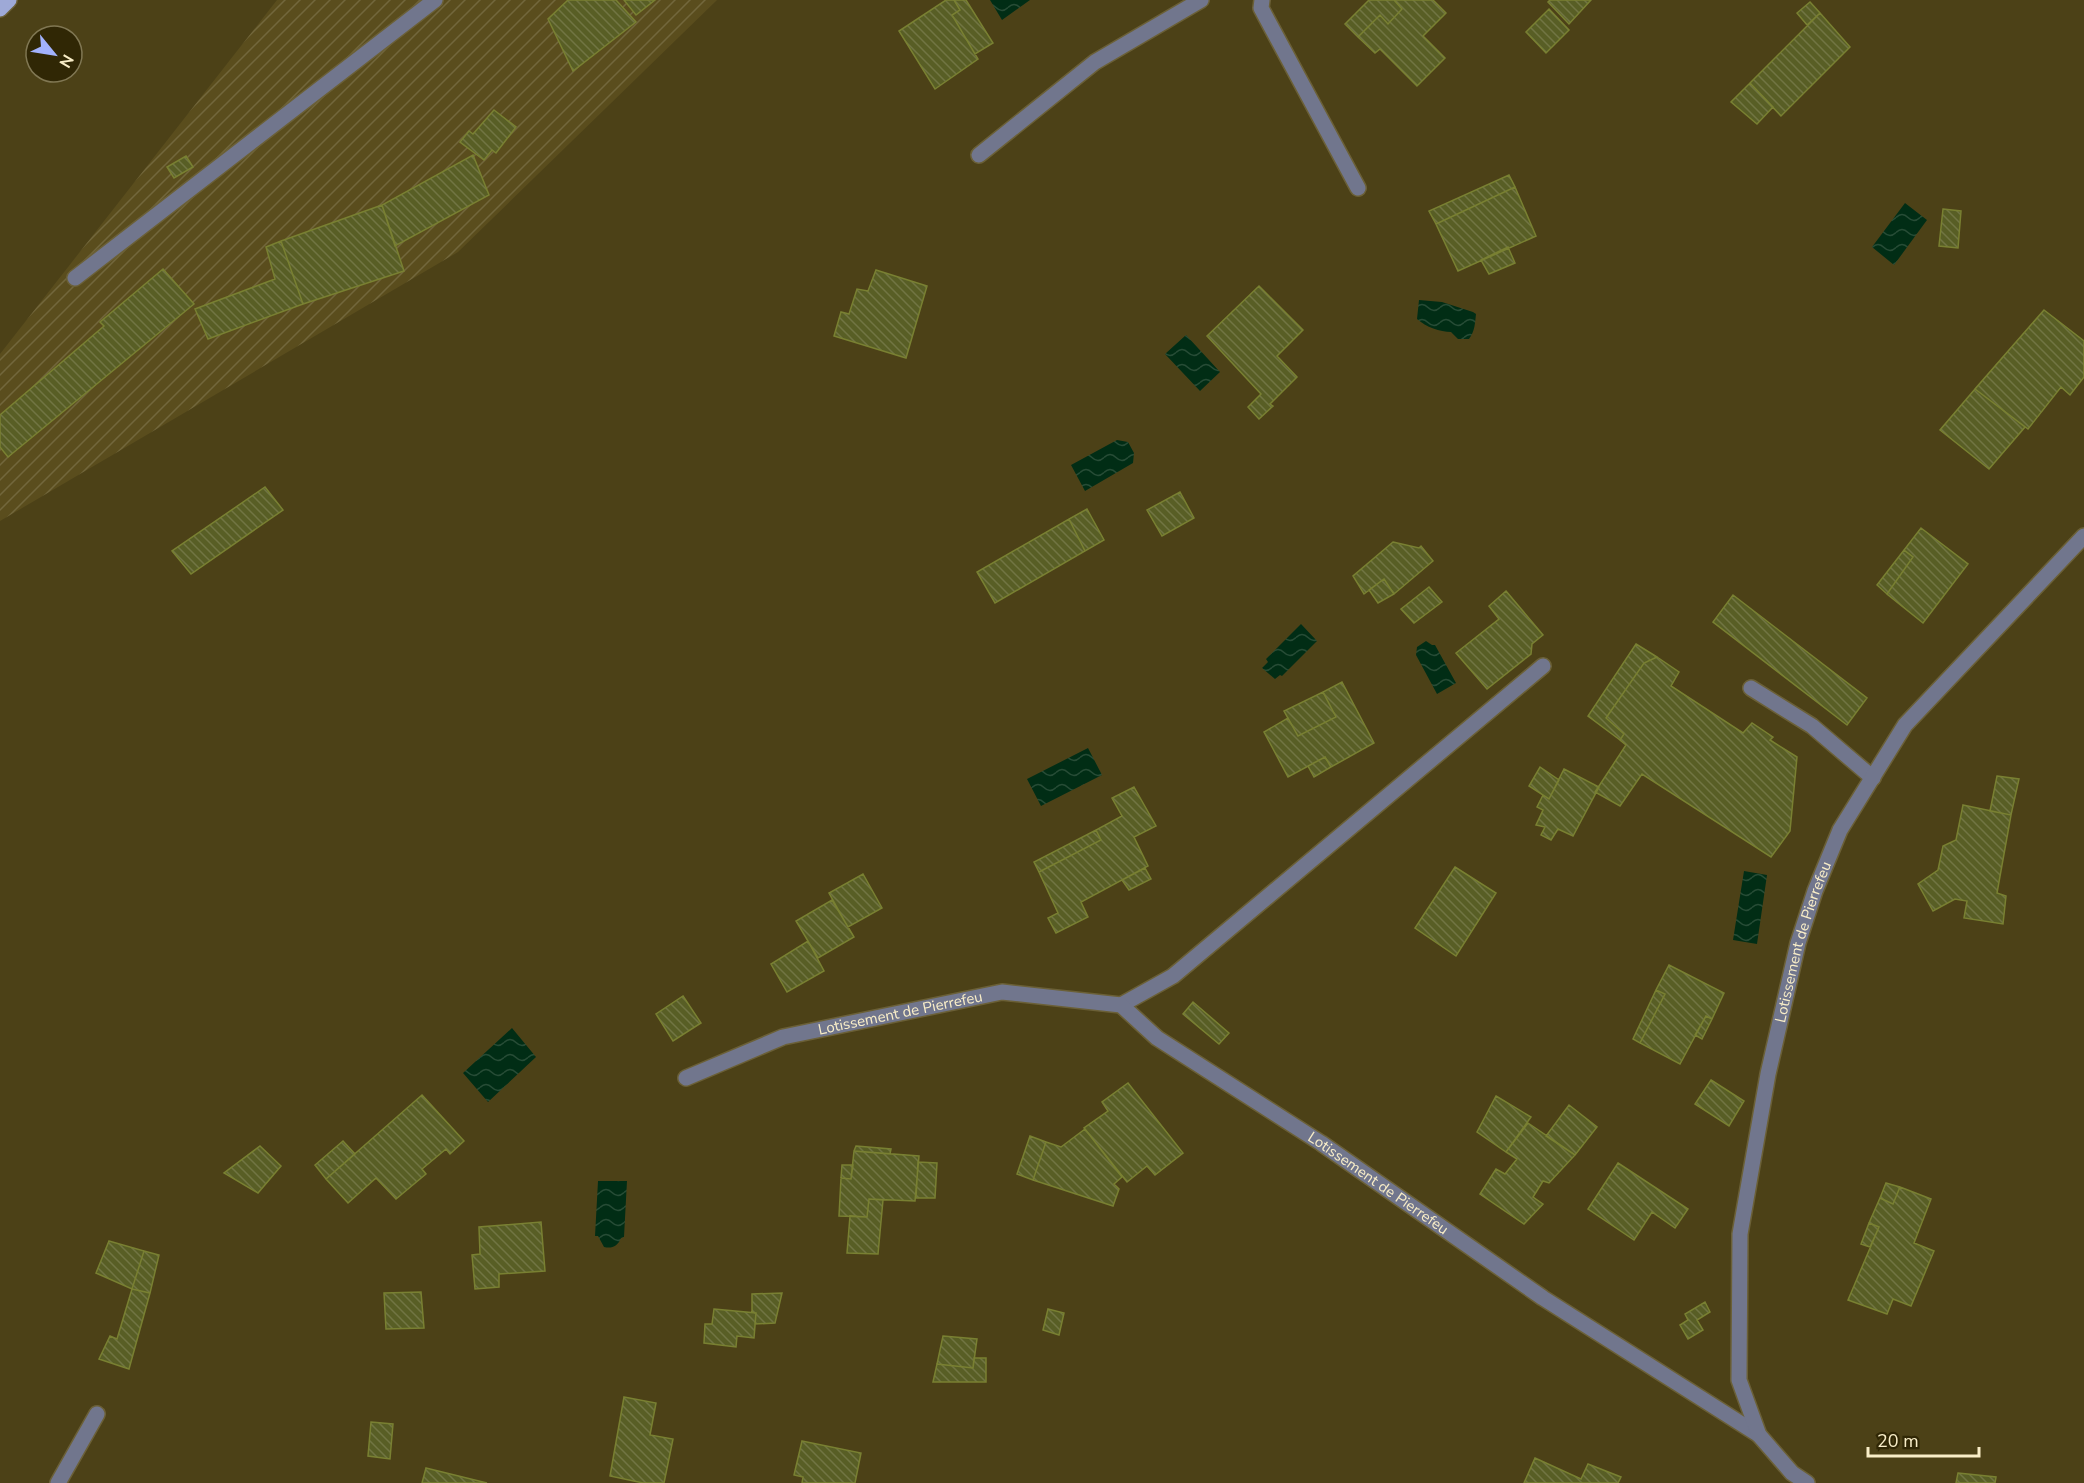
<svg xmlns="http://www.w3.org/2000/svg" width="2084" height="1483" font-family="'Nunito Sans',sans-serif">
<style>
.industrial{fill:url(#industrial-furrows)}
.water{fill:url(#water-waves)}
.building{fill:url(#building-back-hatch);stroke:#798032;stroke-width:1.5}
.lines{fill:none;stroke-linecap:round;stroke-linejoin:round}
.minor-casing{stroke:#6b6037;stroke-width:18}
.major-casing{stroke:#6b6037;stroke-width:18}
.minor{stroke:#71768d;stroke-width:15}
.major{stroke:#9ea9d7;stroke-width:15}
.labels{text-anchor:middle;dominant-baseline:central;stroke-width:4.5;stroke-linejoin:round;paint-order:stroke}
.street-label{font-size:15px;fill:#f9eec8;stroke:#302705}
</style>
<defs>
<pattern id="industrial-furrows" width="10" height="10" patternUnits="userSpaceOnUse" patternTransform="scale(1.5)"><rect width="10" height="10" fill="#5a4d1d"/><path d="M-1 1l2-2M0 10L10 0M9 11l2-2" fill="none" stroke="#72673c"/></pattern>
<pattern id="water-waves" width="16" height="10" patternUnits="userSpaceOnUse" patternTransform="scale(1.5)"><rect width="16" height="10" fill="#012d15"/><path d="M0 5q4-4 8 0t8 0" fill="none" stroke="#274c36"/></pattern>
<pattern id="building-back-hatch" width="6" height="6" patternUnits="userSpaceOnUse" patternTransform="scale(1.5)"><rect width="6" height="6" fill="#585e25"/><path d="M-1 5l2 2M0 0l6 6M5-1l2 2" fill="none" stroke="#717543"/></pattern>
</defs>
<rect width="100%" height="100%" fill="#4c4117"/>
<path class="industrial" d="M277 0H717L458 252 0 521V354Z"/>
<path class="water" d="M990 0H1030L1002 20Z
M1905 203 1927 220 1894 265 1872 247Z
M1419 300 1442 302 1473 312 1476 314C1475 323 1475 331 1469 339H1458L1451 332C1440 332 1426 327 1417 319Z
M1186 335 1220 372 1200 391 1165 354Z
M1117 440 1128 442 1134 453 1133 463 1085 491 1071 465Z
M1301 624 1317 641 1282 676 1280 675 1275 679 1262 668 1268 662 1266 659Z
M1426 641 1432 645H1435L1456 683 1437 694 1416 655 1417 647Z
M1088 748 1102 775 1041 806 1027 779Z
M1744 871 1767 875 1757 944 1733 940Z
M512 1028 536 1057 488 1102 463 1073Z
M598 1181H627L624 1237 621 1238C618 1246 612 1249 604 1247L598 1236H595Z"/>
<path class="building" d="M568 0H616L636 22 573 71 548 19Z
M624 0H655L636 15Z
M946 0H954L960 10 952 15 978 59 935 89 899 31Z
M954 0H966L993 43 975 54 952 15 960 10Z
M1369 0H1394L1402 9 1388 24 1380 15 1358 37 1345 24Z
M1394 0H1433L1446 13 1423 36 1445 58 1417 86 1380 49 1375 53 1358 37 1380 15 1388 24 1402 9Z
M1550 0H1591L1569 24 1548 2Z
M1810 2 1820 13 1807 25 1797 13Z
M1549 9 1569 30 1546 53 1526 32Z
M1820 13 1850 47 1781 116 1750 83Z
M1750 83 1773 107 1757 124 1731 102Z
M494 110 516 127 496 153 492 150 484 160 460 142 469 131 473 134Z
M473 155 489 195 395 246 382 205Z
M186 156 193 167 174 178 167 167Z
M1509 175 1515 187 1436 224 1429 211Z
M1515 187 1536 236 1458 271 1436 224Z
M382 205 404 271 303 304 281 241Z
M1943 209 1961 211 1958 248 1939 246Z
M281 241 303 304 208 339 195 309 275 279 266 247Z
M1508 247 1515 263 1489 274 1481 260Z
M163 269 194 304 8 457 0 447V415L104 326 100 322Z
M876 270 927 286 906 358 834 336 841 312 849 314 857 289 868 291Z
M1259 286 1303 330 1277 356 1297 377 1270 404 1273 406 1259 419 1248 407 1261 394 1207 336Z
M2044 310 2084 341V377L2070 395 2061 387 2028 429 1975 389Z
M1975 389 2025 427 1989 469 1940 430Z
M265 487 283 510 191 574 172 551Z
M1180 492 1194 518 1162 536 1147 510Z
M1087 509 1104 540 1085 551 1069 519Z
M1069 519 1085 551 995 603 977 572Z
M1921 528 1968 564 1923 623 1887 594 1913 557 1904 550Z
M1393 542 1419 548 1421 546 1433 561 1394 594 1384 579 1364 594 1353 576Z
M1904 550 1913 557 1887 594 1877 585Z
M1384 579 1394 594 1378 603 1369 590Z
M1429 587 1442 602 1414 623 1401 609Z
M1506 591 1543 635 1532 644 1531 654 1487 689 1456 653 1499 619 1489 606Z
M1733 595 1867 698 1847 725 1713 622Z
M1636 644 1657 657 1644 663 1606 718 1624 734 1620 740 1588 716Z
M1657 657 1679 672 1671 686 1743 733 1752 723 1773 737 1770 740 1797 757 1790 831 1771 857 1642 774 1620 806 1595 792 1626 745 1620 740 1624 734 1606 718 1644 663Z
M1342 682 1374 743 1331 767 1325 757 1288 777 1264 732 1288 718 1298 736 1336 717 1323 692Z
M1323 692 1336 717 1298 736 1284 711Z
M1325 757 1331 767 1314 777 1308 766Z
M1540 767 1559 780 1549 799 1529 786Z
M1564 769 1599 787 1573 836 1558 829 1551 840 1541 835 1545 827 1536 825 1543 810 1537 807 1543 795 1549 799Z
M1997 776 2019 779 2011 815 1990 811Z
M1134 787 1156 826 1134 837 1148 866 1081 902 1088 917 1056 933 1048 918 1058 913 1039 872 1101 840 1096 830 1122 816 1112 798Z
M1963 805 2011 815 1997 893 2006 896 2003 924 1964 918 1967 901 1955 899 1933 911 1918 884 1938 870 1943 846 1956 840Z
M1096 830 1101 840 1039 872 1034 862Z
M1455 867 1496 893 1456 956 1415 928Z
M1145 868 1151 879 1129 890 1122 880Z
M863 874 882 908 848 927 829 893Z
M832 900 854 937 818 958 796 921Z
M808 941 824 971 787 992 771 964Z
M1669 965 1724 993 1712 1019 1706 1016 1680 1064 1640 1043 1665 994 1656 990Z
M1656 990 1665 994 1640 1043 1633 1039Z
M683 996 701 1023 673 1041 656 1014Z
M1193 1002 1229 1033 1219 1044 1183 1014Z
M1706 1016 1712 1019 1702 1039 1695 1035Z
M1711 1080 1744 1101 1729 1126 1695 1104Z
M1128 1083 1183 1153 1155 1175 1147 1166 1127 1182 1084 1128 1108 1111 1102 1102Z
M422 1095 464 1141 450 1154 446 1149 422 1169 426 1174 396 1199 376 1178 348 1203 326 1179Z
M1496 1096 1531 1117 1506 1152 1477 1132Z
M1569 1105 1597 1127 1575 1155 1546 1136Z
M1528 1123 1575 1155 1549 1183 1543 1181 1533 1197 1543 1204 1524 1224 1480 1194 1496 1169 1505 1174 1517 1159 1506 1152Z
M1085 1129 1122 1177 1114 1184 1119 1189 1113 1206 1033 1180 1046 1142 1061 1147Z
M1030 1136 1046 1142 1033 1180 1017 1174Z
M343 1141 355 1154 326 1179 315 1165Z
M260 1146 281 1166 258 1193 224 1173Z
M856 1146 891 1149 890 1154 854 1151Z
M854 1151 919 1156 915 1201 869 1199 867 1217 839 1216 841 1178 851 1179Z
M918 1162 937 1163 935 1198H916Z
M1618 1163 1688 1209 1675 1228 1652 1212 1634 1240 1588 1209Z
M842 1165H853L851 1179 841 1178Z
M1886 1183 1900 1187 1893 1204 1880 1198Z
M1900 1187 1931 1199 1914 1243 1934 1251 1911 1306 1893 1299 1887 1314 1848 1300 1879 1227 1869 1223 1880 1198 1893 1204Z
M869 1199 883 1200 878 1254 847 1253 850 1216 867 1217Z
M541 1222 545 1271 499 1274V1287L475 1289 472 1255 480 1254 479 1227Z
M1869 1223 1879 1227 1870 1247 1861 1244Z
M109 1241 144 1251 132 1289 96 1273Z
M144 1251 159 1255 150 1293 132 1289Z
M132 1289 150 1293 129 1369 99 1359 110 1336 117 1339Z
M421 1292 424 1328 386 1329 384 1293Z
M782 1293 775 1323 755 1324 756 1313 752 1312V1294Z
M1705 1302 1710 1312 1697 1320 1703 1330 1688 1339 1680 1325 1688 1320 1685 1314Z
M714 1309 756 1313 754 1338 737 1336 736 1347 704 1343 705 1324H712Z
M1048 1309 1064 1313 1059 1335 1043 1330Z
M943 1336 977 1339 973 1368 937 1364Z
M974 1358H986V1382H933L937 1364 973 1368Z
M624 1397 656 1403 650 1435 673 1439 664 1483H643L610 1476Z
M371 1422 393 1424 390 1459 368 1456Z
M802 1441 861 1453 855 1483H802L803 1477 794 1475Z
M1535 1458 1581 1479 1588 1464 1621 1477 1618 1483H1524Z
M426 1468 487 1483H422Z
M1958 1473 1996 1477 1995 1483H1956Z"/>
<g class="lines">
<defs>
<g id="minor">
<path d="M1262 0 1261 8 1358 188"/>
<path d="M979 155 1095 62 1201 0"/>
<path d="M75 278 435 0"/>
<path d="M1751 688 1812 726 1873 778"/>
<path d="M1121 1005 1173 976 1543 666"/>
<path id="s1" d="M686 1078 783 1037 1002 992 1121 1005 1157 1038 1321 1143 1543 1298 1759 1435"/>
<path d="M58 1483 97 1414"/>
<path id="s2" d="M1807 1483 1792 1473 1759 1435 1739 1380 1740 1234 1768 1074 1798 943 1815 891 1840 830 1905 725 2084 536"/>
</g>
<path id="major" d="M0 9 9 0"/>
</defs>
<use href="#minor" class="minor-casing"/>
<use href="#major" class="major-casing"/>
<use href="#minor" class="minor"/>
<use href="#major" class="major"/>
</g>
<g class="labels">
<g class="street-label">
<text stroke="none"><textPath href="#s2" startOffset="572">Lotissement de Pierrefeu</textPath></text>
<text stroke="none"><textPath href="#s1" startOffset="225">Lotissement de Pierrefeu</textPath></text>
<text stroke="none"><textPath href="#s1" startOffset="762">Lotissement de Pierrefeu</textPath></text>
</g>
</g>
<g transform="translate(54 54) rotate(120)"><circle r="28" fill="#302705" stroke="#807753" stroke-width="1.5"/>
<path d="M0-4.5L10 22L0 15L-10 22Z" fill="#a2b2fd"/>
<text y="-9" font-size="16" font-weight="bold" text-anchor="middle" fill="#f9eec8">N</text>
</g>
<path d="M1868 1447v9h111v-9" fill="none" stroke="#f9eec8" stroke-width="3"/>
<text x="1877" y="1447" font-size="18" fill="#f9eec8" stroke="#302705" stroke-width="4.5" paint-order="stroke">20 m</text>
</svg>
